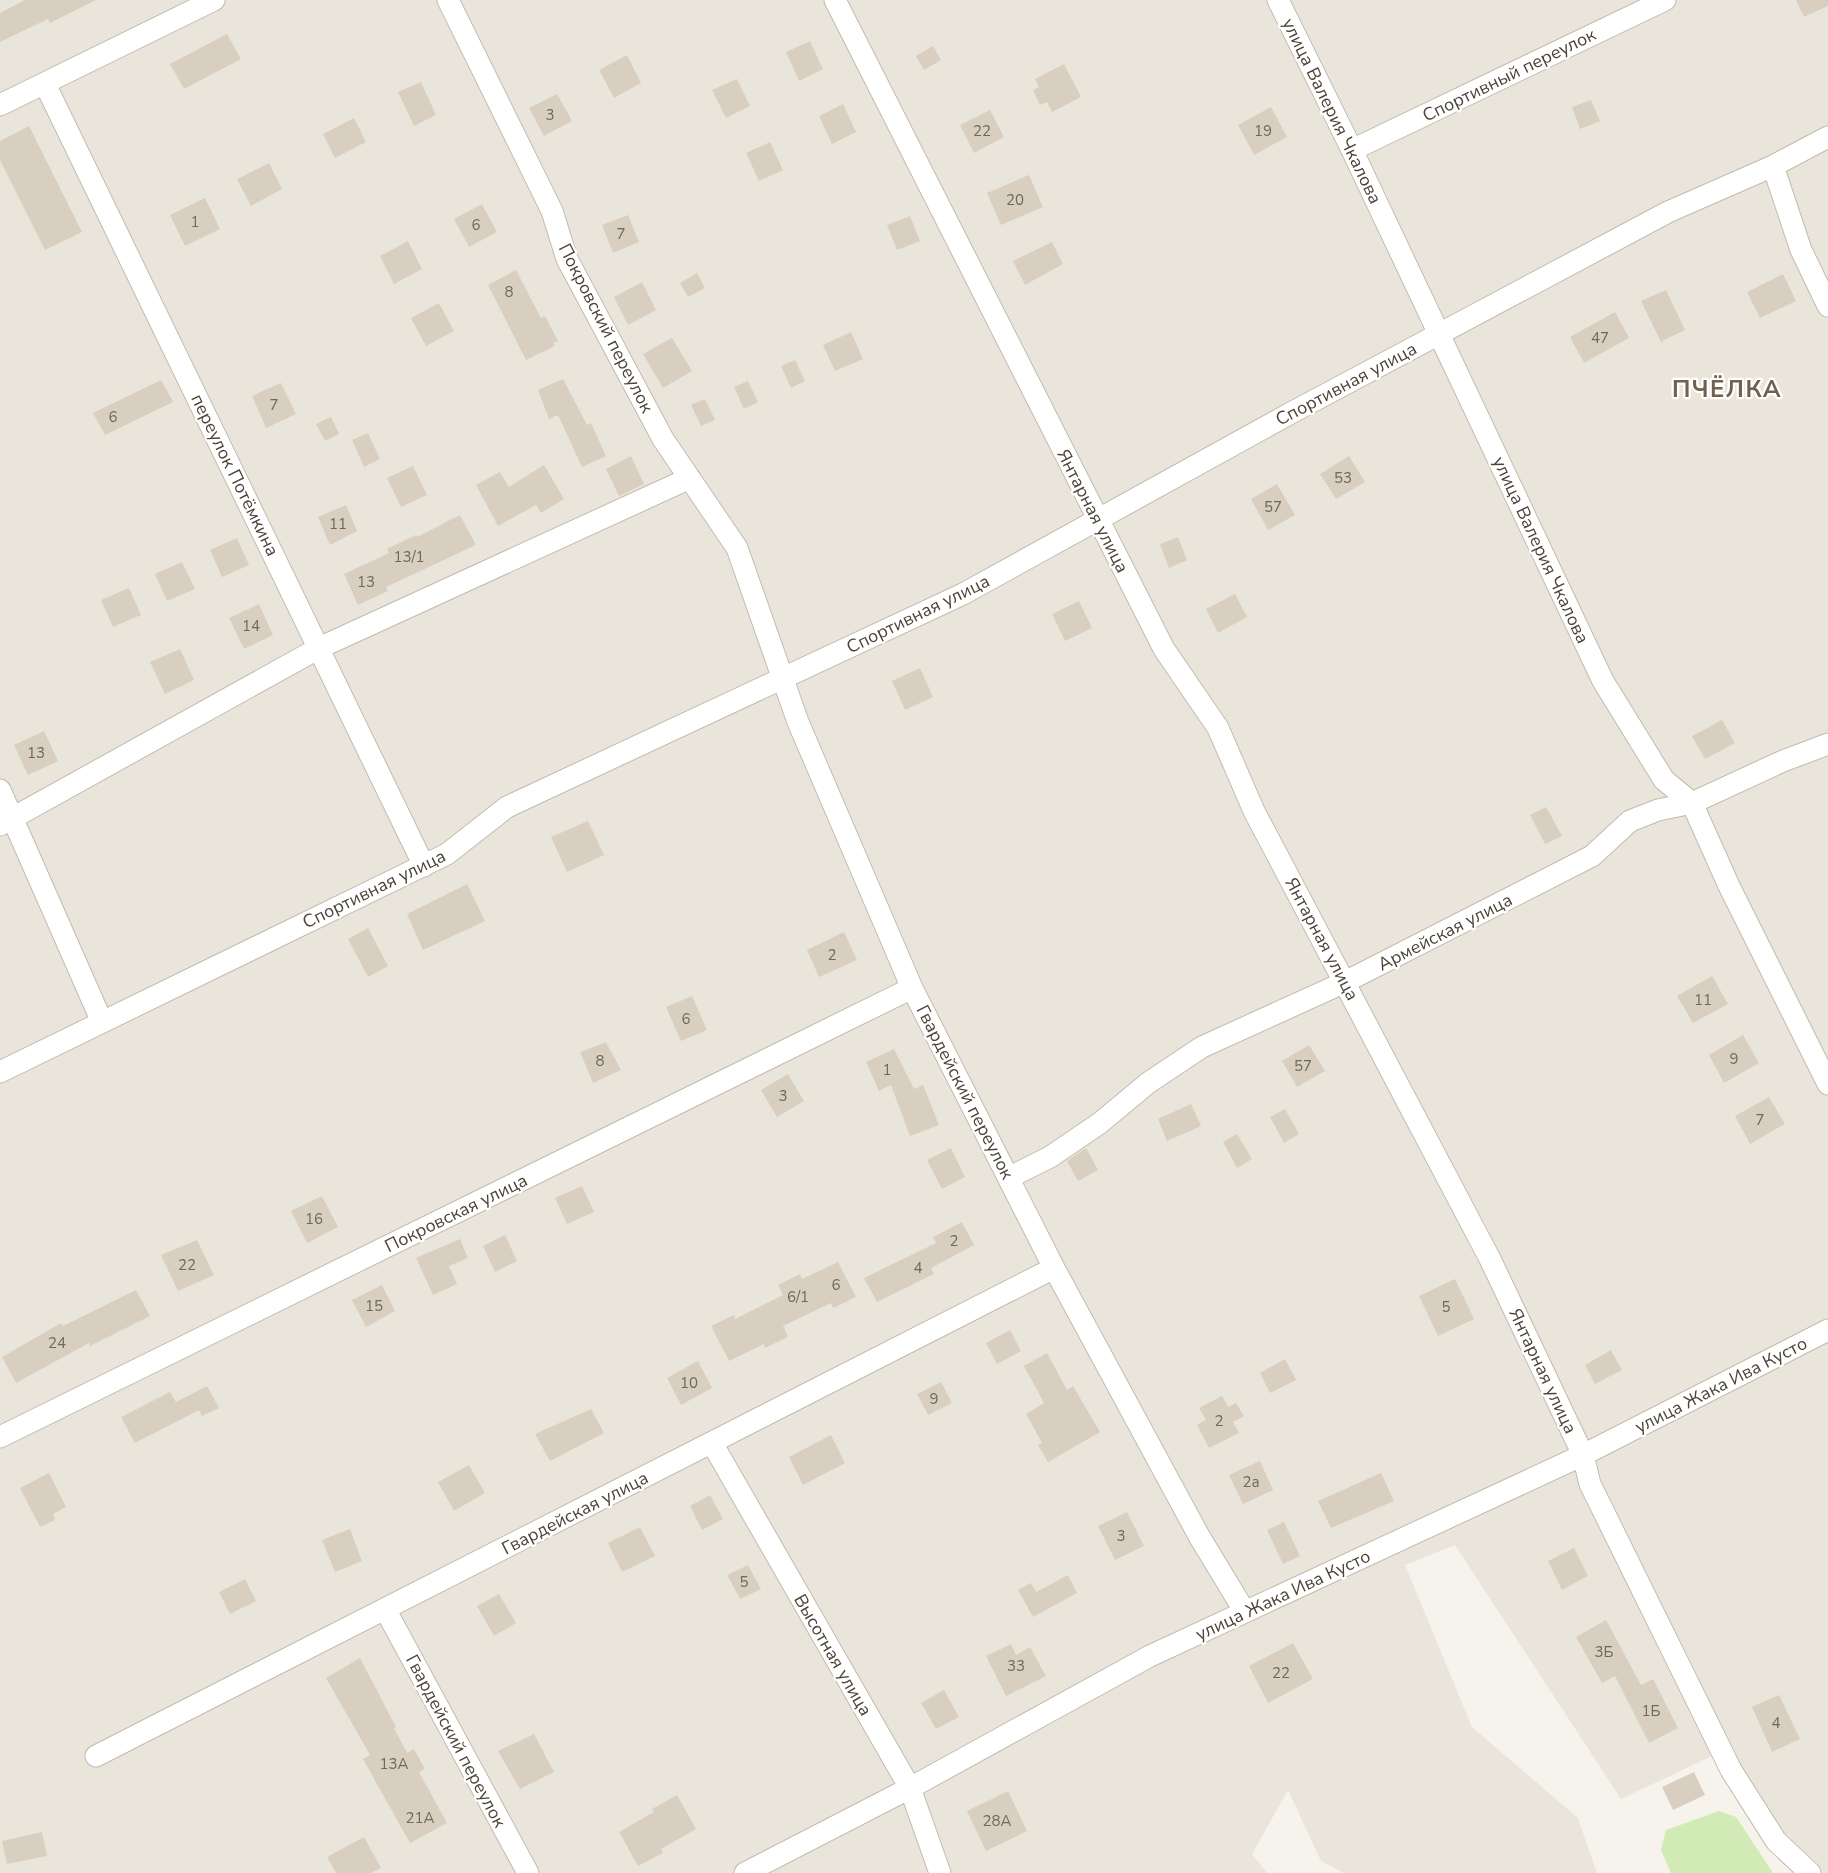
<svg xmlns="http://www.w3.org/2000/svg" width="1828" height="1873" font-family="'Nunito Sans',sans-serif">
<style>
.residential{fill:#eae5da}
.green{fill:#d2eab5}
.building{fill:#d8cfc1}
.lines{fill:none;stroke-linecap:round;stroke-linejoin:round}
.street-casing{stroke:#c2bbae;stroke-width:23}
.street{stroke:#fff;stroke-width:21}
.labels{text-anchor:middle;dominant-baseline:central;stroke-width:4.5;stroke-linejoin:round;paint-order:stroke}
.number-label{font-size:15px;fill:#6e675b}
.street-label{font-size:18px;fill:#4b4439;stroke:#fff}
.district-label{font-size:24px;font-weight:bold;letter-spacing:1.5px;fill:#6e6250;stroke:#fff}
</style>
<rect width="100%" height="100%" fill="#f6f3ec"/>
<path class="residential" d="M0 0H1828V1873H1820L1777 1837 1725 1750 1621 1799 1455 1545 1405 1565 1472 1727 1578 1818 1597 1873H1344L1321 1861 1288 1790 1252 1854 1267 1873H0Z"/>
<path class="green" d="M1719 1811 1736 1817 1773 1873H1671L1661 1850 1666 1830Z"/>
<path class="building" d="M25 0H96L50 23 48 19 0 42V13Z
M1796 0H1828V6L1804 17Z
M227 34 241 59 184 89 170 64Z
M810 41 823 69 799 81 786 52Z
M933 46 941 60 924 70 916 56Z
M627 55 641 83 614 98 599 70Z
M1064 64 1081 97 1052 112 1047 102 1040 105 1033 90 1039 87 1035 79Z
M737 79 750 106 726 118 712 90Z
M421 82 436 115 414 126 398 92Z
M557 94 572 121 544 136 529 108Z
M1591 100 1600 121 1580 129 1572 107Z
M843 104 856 132 832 144 819 116Z
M1271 107 1287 137 1254 155 1238 125Z
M990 110 1004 137 974 153 960 125Z
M354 118 366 142 335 158 323 134Z
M29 126 82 232 45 250 0 160V141Z
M770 142 783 170 759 181 746 153Z
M269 163 282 189 251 206 237 179Z
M1029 175 1043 207 1001 225 987 193Z
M205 198 220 229 185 246 170 215Z
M482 204 497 232 469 247 454 219Z
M628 215 639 242 613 253 602 225Z
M910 216 920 241 897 250 887 225Z
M408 241 422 269 394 284 380 256Z
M1052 242 1063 264 1025 285 1013 261Z
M516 270 541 318 545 316 558 341 553 343 555 346 526 360 488 285Z
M697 273 705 288 688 297 680 283Z
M1783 274 1796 301 1760 318 1747 292Z
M642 282 656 310 628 325 614 297Z
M1666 290 1685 330 1662 341V344L1641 301Z
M439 303 454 331 426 346 411 318Z
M1615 312 1629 338 1584 363 1570 337Z
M851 332 863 359 835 371 823 345Z
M672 338 692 371 663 388 643 354Z
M795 360 805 381 791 388 781 366Z
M563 379 587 425 591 423 606 456 582 467 558 415 549 419 538 390Z
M161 380 173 402 105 435 93 413Z
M748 381 758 402 744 409 734 387Z
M281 383 296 414 266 428 252 396Z
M705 399 715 420 701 426 691 405Z
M331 417 339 434 325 441 316 424Z
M368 433 380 459 364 467 352 440Z
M631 456 644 484 619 496 606 469Z
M1349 456 1365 482 1336 499 1320 474Z
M544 465 564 499 541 513 536 505 498 526 476 485 500 472 509 487Z
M413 466 427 495 401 507 387 478Z
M1277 484 1295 515 1268 530 1251 499Z
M346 505 357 531 330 545 318 517Z
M460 515 476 545 386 587 388 591 358 605 344 574 389 553 387 549 416 535 417 537Z
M1178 537 1187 560 1169 568 1160 544Z
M237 538 249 565 222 577 210 550Z
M182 562 195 589 167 601 155 574Z
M129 588 141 615 113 627 101 600Z
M1235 594 1247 617 1218 633 1206 609Z
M1079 601 1092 628 1065 641 1052 614Z
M259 604 273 635 244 649 229 618Z
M180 649 194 680 165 694 150 662Z
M920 668 933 697 905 710 892 681Z
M1722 720 1735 743 1705 759 1692 736Z
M44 731 58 761 28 775 14 745Z
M1546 807 1562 836 1545 844 1530 815Z
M588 821 604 855 567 872 551 837Z
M467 884 485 921 423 950 407 914Z
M368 928 388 966 368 977 348 939Z
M844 932 857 960 819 977 807 950Z
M1712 976 1728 1004 1693 1023 1677 996Z
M692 996 707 1030 681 1041 666 1007Z
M1743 1035 1759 1063 1724 1083 1709 1055Z
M606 1042 621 1070 593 1083 580 1052Z
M1309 1045 1325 1071 1297 1087 1282 1061Z
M894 1049 914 1089 923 1085 939 1125 910 1136 891 1085 879 1091 866 1062Z
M788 1074 804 1101 777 1117 761 1090Z
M1769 1097 1785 1124 1750 1144 1735 1116Z
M1191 1104 1201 1126 1167 1141 1158 1119Z
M1285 1109 1299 1134 1284 1143 1270 1117Z
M1237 1134 1252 1159 1237 1168 1223 1142Z
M951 1148 965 1177 942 1189 927 1160Z
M1086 1148 1098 1170 1078 1181 1067 1161Z
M582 1186 594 1212 567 1224 555 1198Z
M322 1196 338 1227 307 1243 291 1211Z
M962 1222 974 1245 931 1268 934 1274 877 1302 864 1278 936 1243 933 1237Z
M505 1235 517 1261 495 1272 483 1246Z
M460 1239 468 1258 449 1266 457 1284 433 1295 416 1258Z
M197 1240 214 1275 178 1291 161 1255Z
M838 1262 856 1297 833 1308 831 1303 783 1326 788 1337 765 1348 764 1344 729 1361 711 1326 734 1315 735 1319 783 1295 778 1285 800 1274 802 1279Z
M1455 1279 1474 1319 1438 1336 1419 1296Z
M382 1285 395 1311 366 1327 352 1300Z
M136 1290 150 1316 90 1346 89 1343 16 1383 2 1357 61 1323 63 1326Z
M1010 1330 1021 1351 997 1364 986 1343Z
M1611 1350 1622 1370 1595 1384 1585 1365Z
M1047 1353 1067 1390 1073 1386 1100 1432 1048 1462 1038 1445 1042 1443 1026 1414 1044 1403 1024 1366Z
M1285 1359 1296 1380 1270 1393 1260 1373Z
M698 1361 712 1388 681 1405 667 1378Z
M941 1382 952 1403 928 1415 917 1394Z
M207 1386 219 1408 202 1416 199 1410 135 1443 121 1417 170 1392 176 1402Z
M1222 1396 1228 1407 1236 1403 1244 1416 1233 1422 1239 1433 1209 1448 1197 1425 1206 1420 1199 1408Z
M591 1409 604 1433 550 1461 535 1434Z
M831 1435 845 1463 803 1485 789 1457Z
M1260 1461 1273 1490 1243 1504 1229 1475Z
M469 1465 485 1493 454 1511 438 1482Z
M49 1473 66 1507 53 1514 55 1520 40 1527 20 1488Z
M1381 1473 1394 1501 1331 1528 1318 1501Z
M710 1495 723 1519 702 1530 690 1506Z
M1127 1512 1144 1546 1115 1560 1098 1526Z
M1284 1522 1300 1556 1283 1564 1267 1530Z
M640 1527 655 1556 622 1572 608 1543Z
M350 1529 362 1561 335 1572 322 1540Z
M1574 1548 1588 1576 1562 1590 1548 1561Z
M748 1565 761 1589 740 1599 727 1575Z
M1068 1575 1077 1593 1033 1617 1018 1590 1031 1583 1036 1592Z
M245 1579 256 1601 230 1614 219 1592Z
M499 1594 516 1623 494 1636 477 1606Z
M1606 1620 1641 1685 1653 1679 1678 1728 1649 1743 1615 1676 1602 1683 1576 1637Z
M1293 1643 1313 1679 1268 1703 1249 1666Z
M1011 1644 1016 1655 1030 1647 1046 1676 1006 1696 986 1656Z
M360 1658 396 1727 394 1728 407 1753 414 1749 425 1769 419 1772 447 1823 410 1843 363 1759 370 1755 326 1678Z
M944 1690 959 1717 936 1729 921 1703Z
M1779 1695 1800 1739 1772 1752 1752 1707Z
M534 1734 554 1772 520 1789 498 1751Z
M1694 1772 1705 1795 1673 1810 1662 1787Z
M1008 1791 1027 1831 986 1851 967 1811Z
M677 1795 696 1829 661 1849 663 1853 638 1866 619 1832 654 1812 652 1809Z
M42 1832 47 1856 7 1864 2 1841Z
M364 1837 381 1868 371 1873H336L327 1857Z"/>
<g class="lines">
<defs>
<path id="street" d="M448 0 552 211 567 259 663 439 737 548 798 722 912 988 1054 1268 1199 1536 1245 1612
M835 0 1164 649 1218 728 1254 811 1490 1259 1583 1455 1590 1484 1731 1770 1776 1841 1810 1873
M1278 0 1352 150 1603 681 1664 780 1692 803 1729 886 1828 1084
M45 84 424 866
M0 105 214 0
M1352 150 1665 0
M1773 166 1801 250 1828 306
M0 790 102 1022
M0 825 319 648 690 478
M0 1072 447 854 507 807 963 594 1289 414 1668 212 1773 166 1828 137
M1010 1177 1050 1157 1100 1123 1148 1083 1202 1047 1345 982 1592 856 1630 821 1658 810 1692 803 1783 761 1828 744
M0 1437 912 988
M712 1443 910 1788 940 1873
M385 1609 528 1873
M96 1756 1054 1268
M745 1873 910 1788 1150 1656 1583 1455 1828 1330"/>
</defs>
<use href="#street" class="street-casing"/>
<use href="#street" class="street"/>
</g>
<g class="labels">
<g class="number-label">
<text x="550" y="115">3</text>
<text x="982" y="131">22</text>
<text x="1263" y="131">19</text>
<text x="1015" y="200">20</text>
<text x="195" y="222">1</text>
<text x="476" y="225">6</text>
<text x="621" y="234">7</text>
<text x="509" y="292">8</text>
<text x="1600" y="338">47</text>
<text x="274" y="405">7</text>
<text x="113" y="417">6</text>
<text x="1343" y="478">53</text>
<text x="1273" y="507">57</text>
<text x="338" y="524">11</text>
<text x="409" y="557">13/1</text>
<text x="366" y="582">13</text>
<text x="251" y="626">14</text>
<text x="36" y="753">13</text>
<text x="832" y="955">2</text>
<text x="1703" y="1000">11</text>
<text x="686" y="1019">6</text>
<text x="1734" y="1059">9</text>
<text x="600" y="1061">8</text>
<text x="1303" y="1066">57</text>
<text x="887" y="1070">1</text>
<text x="783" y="1096">3</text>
<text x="1760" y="1120">7</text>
<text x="314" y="1219">16</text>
<text x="954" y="1241">2</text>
<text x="187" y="1265">22</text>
<text x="918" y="1268">4</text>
<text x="836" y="1285">6</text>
<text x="798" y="1297">6/1</text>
<text x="374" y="1306">15</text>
<text x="1446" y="1307">5</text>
<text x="57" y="1343">24</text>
<text x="689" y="1383">10</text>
<text x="934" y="1399">9</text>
<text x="1219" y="1421">2</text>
<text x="1251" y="1482">2а</text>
<text x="1121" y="1536">3</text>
<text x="744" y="1582">5</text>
<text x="1604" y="1652">3Б</text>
<text x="1016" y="1666">33</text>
<text x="1281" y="1673">22</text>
<text x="1651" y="1711">1Б</text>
<text x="1776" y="1723">4</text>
<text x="394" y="1764">13А</text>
<text x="420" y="1818">21А</text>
<text x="997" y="1821">28А</text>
</g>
<g class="street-label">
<text transform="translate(1509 75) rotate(-26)">Спортивный переулок</text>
<text transform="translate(1332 111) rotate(64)">улица Валерия Чкалова</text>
<text transform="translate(606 328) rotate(63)">Покровский переулок</text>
<text transform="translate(1346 384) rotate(-28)">Спортивная улица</text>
<text transform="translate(235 475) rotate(64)">переулок Потёмкина</text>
<text transform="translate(1093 511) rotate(63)">Янтарная улица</text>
<text transform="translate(1541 550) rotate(65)">улица Валерия Чкалова</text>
<text transform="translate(918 614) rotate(-26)">Спортивная улица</text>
<text transform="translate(374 889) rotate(-26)">Спортивная улица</text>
<text transform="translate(1445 932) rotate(-27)">Армейская улица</text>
<text transform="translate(1322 939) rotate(62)">Янтарная улица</text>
<text transform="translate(965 1092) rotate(63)">Гвардейский переулок</text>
<text transform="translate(456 1213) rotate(-26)">Покровская улица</text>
<text transform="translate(1543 1371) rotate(65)">Янтарная улица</text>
<text transform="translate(1721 1385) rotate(-27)">улица Жака Ива Кусто</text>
<text transform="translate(575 1513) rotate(-27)">Гвардейская улица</text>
<text transform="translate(1283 1595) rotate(-25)">улица Жака Ива Кусто</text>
<text transform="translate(833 1655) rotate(60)">Высотная улица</text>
<text transform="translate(456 1741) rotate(62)">Гвардейский переулок</text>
</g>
<g class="district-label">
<text x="1727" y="389">ПЧЁЛКА</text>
</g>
</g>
</svg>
